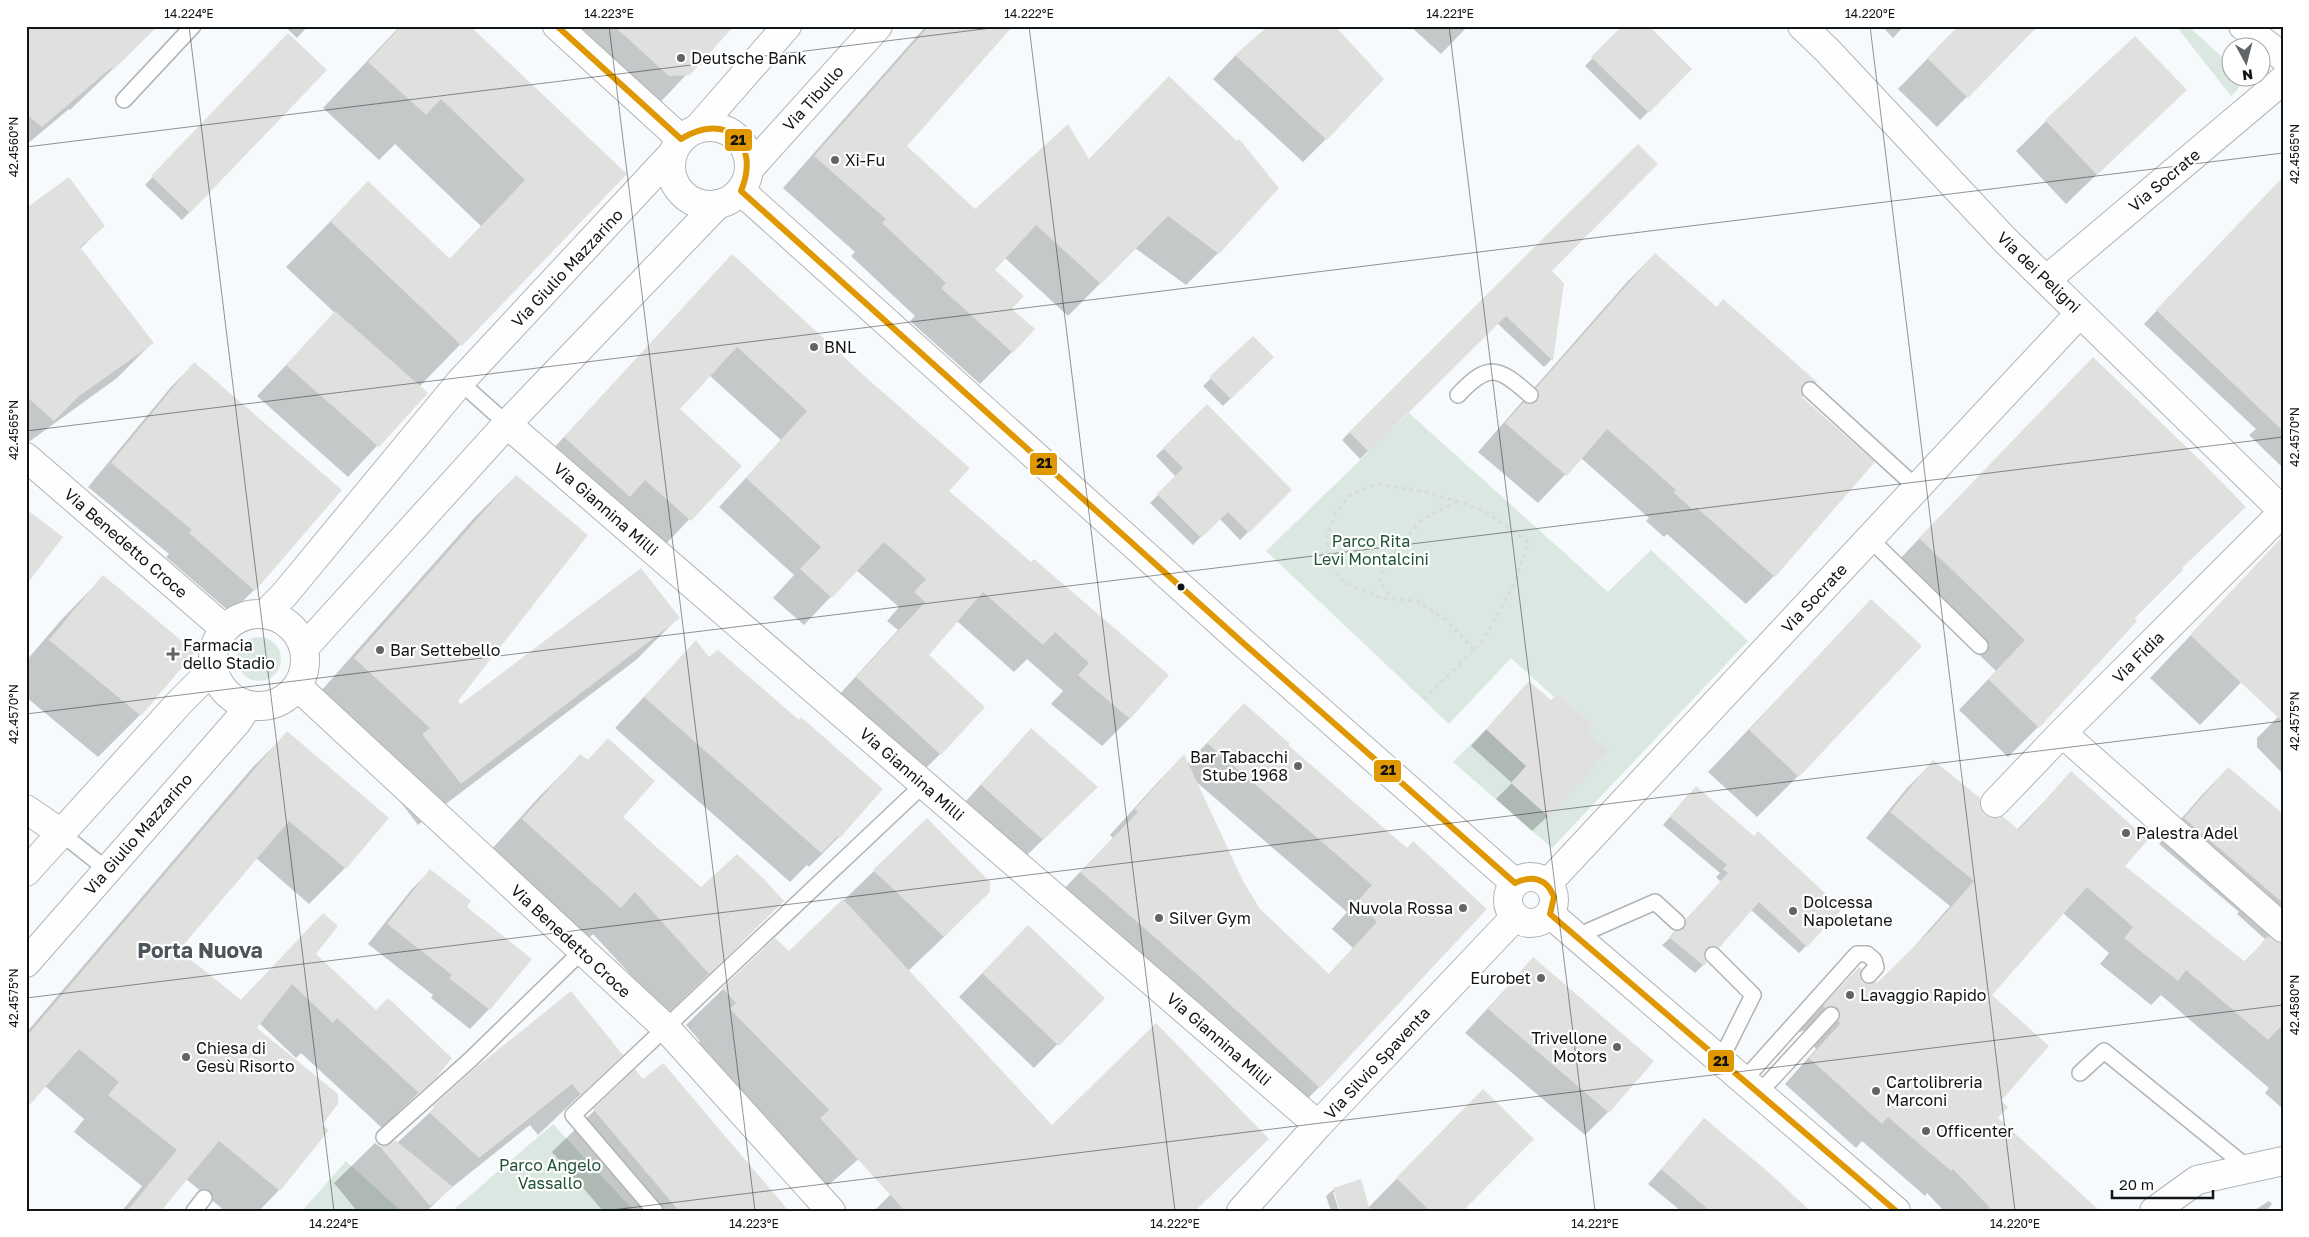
<svg xmlns="http://www.w3.org/2000/svg" width="2309" height="1237" font-family="'Golos Text',sans-serif">
<style>
.green{fill:#dae8e1}
.shadow{fill:#0003;fill-rule:evenodd}
.building{fill:#e0e0df}
.lines{fill:none;stroke-linecap:round;stroke-linejoin:round}
.lane-casing{stroke:#b1b4b7;stroke-width:18}
.street-casing{stroke:#b1b4b7;stroke-width:30}
.secondary-casing{stroke:#b1b4b7;stroke-width:30}
.path{stroke:#d9dbdb;stroke-width:3;stroke-dasharray:4 4;stroke-linecap:butt}
.lane{stroke:#fefeff;stroke-width:15}
.street{stroke:#fefeff;stroke-width:28}
.secondary{stroke:#fefeff;stroke-width:28}
.bus-1-casing{stroke:#fff;stroke-width:10}
.bus-1{stroke:#e09802;stroke-width:6}
.ticks{fill:none;stroke:#111517;stroke-width:1;stroke-opacity:0.45}
.poi-dot{fill:#626567;stroke:#fff;stroke-width:2}
.bus-dot{fill:#111517;stroke:#fff;stroke-width:2}
.labels{text-anchor:middle;dominant-baseline:central;stroke-width:4.5;stroke-linejoin:round;paint-order:stroke}
.poi-label{font-size:16px;fill:#111517;stroke:#fff;text-anchor:start}
.street-label{font-size:16px;fill:#111517;stroke:#fff}
.park-label{font-size:16px;fill:#205237;stroke:#fff}
.district-label{font-size:21px;font-weight:bold;fill:#4e565d;stroke:#fff}
.line-badge{stroke:#fff;stroke-width:2}
.pale-badge-label{font-size:14px;text-anchor:middle;font-weight:bold;fill:#111}
.neatline{fill:none;stroke:#111517;stroke-width:2}
.ticks-label{font-size:12px;text-anchor:middle;fill:#111517}
</style>
<rect width="100%" height="100%" fill="#f7fafc"/>
<path class="green" d="M2176 26H2188L2231 65 2232 78H2241C2242 86 2237 91 2231 96Z
M1409 413 1608 592 1651 550 1748 641 1552 848 1453 762 1486 729 1526 766 1589 733 1593 724 1558 693 1554 697 1511 658 1449 724 1266 551Z
M237 659a22 22 0 1 1 44 0a22 22 0 1 1-44 0Z
M553 1124 634 1211H452Z
M346 1161 401 1211H302Z"/>
<path class="shadow" d="M284 26H308L297 38Z
M400 26H468L625 174 419 387 426 393 348 477 257 396 335 313 286 267 368 183 449 260 481 226 395 144 379 160 323 108Z
M570 26H732L654 109Z
M926 26H1011L905 146 975 211 1088 161 1237 143 1218 253 1186 285 1135 248 1068 316 1004 257 993 270 1011 309 1012 352 980 384 910 321 915 316 851 256 855 252 783 188Z
M1410 26H1468L1441 54Z
M1624 26 1691 69 1640 120 1585 66Z
M1882 26H1904L1893 38Z
M1959 26H2037L1937 127 1898 89Z
M2227 26H2273L2252 48Z
M26 34 118 64 70 110 69 109 26 145Z
M289 35 325 70 182 220 145 185Z
M1236 55 1326 139 1303 162 1213 79Z
M2185 90 2066 204 2016 151 2046 121Z
M1638 146 1550 271 1563 283 1551 360 1544 367 1497 323 1360 459 1342 440Z
M2259 203 2283 293V468L2249 435 2256 429 2144 324Z
M26 209 103 226 80 249 152 343 117 378 26 444Z
M1655 254 1716 308 1723 300 1816 382 1802 396V398L1873 462 1774 576 1746 604 1667 534 1664 537 1646 521 1649 518 1581 458 1538 503 1478 452 1627 282Z
M732 256 948 491 1031 564 1167 675 1129 719 1102 746 1051 704 1063 691 1027 659 1014 672 957 621 927 655 940 754 912 782 829 706 898 630 887 621 899 607 856 570 804 625 773 598 794 575 719 507 781 440 709 375 678 409 740 466 662 548 618 508 601 524 537 466Z
M1253 337 1272 357 1223 406 1203 386Z
M2093 358 2181 569 2133 619 2038 727 2008 757 1959 710 1996 671 1890 569Z
M194 364 254 590 231 613 166 557 169 554 88 487 171 387Z
M1207 406 1290 490 1240 540 1219 518 1193 545 1150 503 1176 477 1156 456Z
M516 476 456 701 461 706 678 618 636 660 418 825 381 776 313 700 474 518Z
M2270 552 2283 639 2200 725 2150 678Z
M103 577 193 652 140 715 98 757 26 697V661L62 619Z
M1871 601 1798 776 1757 817 1708 772Z
M696 641 839 837 809 867 807 865 790 882 615 728Z
M1514 699 1548 816 1532 831 1496 799 1512 783 1471 746Z
M1244 704 1286 745 1407 849 1319 1087 1294 1113 1055 898 1113 838 1110 835 1158 782 1183 756 1187 764ZM1194 780 1347 912 1332 929 1353 948 1328 975 1259 910 1242 882Z
M2283 712V774L2257 747V738Z
M287 733 345 868 309 904 256 858 178 951 240 1001 323 915 315 954 435 1077 382 1128 301 1053 296 1058 259 1023 255 1028 320 1125 279 1190 259 1211H225L186 1179 159 1211H122L142 1186 74 1132 84 1119 45 1086 26 1107V1033L252 768Z
M608 740 621 817 741 943 667 1014 593 934 578 949 481 861 539 797 580 756 587 761Z
M1016 746 1081 803 1027 855 966 801Z
M1933 762 1979 807 1984 816 2017 830 2071 773 2123 866 2244 962 2266 940 2237 914 2239 912 2159 844 2203 794 2228 768 2283 815V1109L2265 1093 2269 1088 2161 995 2151 1005 2100 964 2109 953 2063 913 1990 996 1999 1101 1997 1118 2098 1211H1944L1927 1193 1925 1196 1862 1141 1856 1148 1785 1084 1816 1049 1814 1046 1815 1038 1807 1030 1799 1032 1802 1028 1834 994 1858 974 1861 983 1868 986 1878 985 1905 957 1950 906 1866 838 1908 787Z
M1688 795 1806 946 1799 953 1751 910 1711 955 1704 953 1703 957 1706 962 1695 973 1662 945 1678 931V928L1721 882 1716 877 1720 873 1663 825Z
M430 871 465 907 489 1009 470 1029 431 998 433 995 368 944 411 890Z
M874 871 947 934 908 971 1033 1146 1195 1211H874L898 1187 895 1128 819 1193 784 1155 793 1147 694 1046 700 1041 686 1025 723 989 789 953Z
M1005 950 1103 998 1034 1068 959 997Z
M1533 959 1608 1112 1585 1135 1465 1033Z
M622 1055 538 1135 530 1125 446 1192 427 1211H357L334 1183 375 1143 380 1147 386 1148 397 1143 480 1066Z
M635 1071 643 1081 787 1211H603L552 1152Z
M1705 1119 1773 1178 1810 1211H1681L1648 1184Z
M1453 1121 1462 1211H1342L1336 1192H1333L1339 1211H1331L1326 1196 1334 1189 1368 1208Z
M2269 1201 2272 1204 2266 1211H2253Z"/>
<path class="building" d="M26 26H158L113 70 111 68 42 127 26 114Z
M401 26H470L627 174 462 346 330 221 368 181 450 259 525 180 441 99 426 115 368 62Z
M614 26H734L690 75 669 76Z
M929 26H1013L907 146 975 209 1068 124 1089 159 1169 76 1237 141 1239 139 1279 188 1219 254 1168 216 1101 284 1036 225 995 270 1024 296 1012 309 1035 329 1013 353 941 288 946 283 882 223 886 219 814 156Z
M1268 26H1335L1384 79 1327 140 1235 55Z
M1622 26H1649L1692 69 1649 113 1591 57Z
M1958 26H2038L1968 98 1927 58Z
M288 33 327 70 190 213 151 176Z
M2135 36 2187 90 2097 175 2045 120Z
M1638 144 1658 164 1552 271 1564 283 1553 361 1506 316 1369 452 1349 432Z
M69 177 105 226 80 247 154 343 79 396 54 421 26 396V208Z
M2283 177V431L2156 310Z
M1655 253 1717 307 1723 299 1817 382 1808 381 1803 384 1801 388 1803 398 1875 462 1775 577 1696 507 1693 510 1673 492 1676 490 1607 429 1567 476 1505 423 1524 402 1529 404 1537 401 1539 396 1536 388Z
M732 254 870 381 970 468 949 491 1031 562 1034 559 1169 675 1130 719 1078 675 1089 663 1055 632 1043 645 983 592 929 655 985 707 941 755 856 677 925 602 914 592 926 579 884 542 832 598 800 569 821 547 746 478 807 411 737 347 680 409 742 466 691 521 645 480 630 497 564 437Z
M335 311 428 393 379 447 286 365Z
M1253 336 1274 357 1231 399 1209 377Z
M2093 357 2203 463 2246 507 2182 568 2183 570 2135 618 2137 621 2039 728 1988 679 2025 640 1919 538Z
M194 362 342 490 255 591 189 533 192 530 111 463Z
M1207 404 1292 490 1249 533 1228 512 1201 538 1157 494 1183 468 1163 448Z
M516 475 588 535 458 701 461 704 641 568 680 618 461 784 422 734 430 728 354 658Z
M26 509 63 537 26 585Z
M2283 536V722L2190 635Z
M103 575 195 652 141 716 49 640Z
M1871 599 1922 646 1799 777 1749 730Z
M696 640 709 657 718 650 799 720 801 717 883 789 840 838 838 836 821 853 644 697Z
M1529 681 1551 700 1558 693 1593 724 1589 733 1609 751 1549 817 1511 783 1526 766 1486 729Z
M1244 703 1290 744 1288 745 1407 848 1413 841 1487 909 1320 1088 1198 975 1080 872 1138 812 1135 809 1184 754 1243 881 1260 909 1329 974 1377 922 1357 902 1372 885 1207 743Z
M1031 728 1098 787 1043 840 981 785Z
M287 731 389 818 346 869 289 821 179 950 241 1000 323 913 338 926 316 954 376 1010 388 998 452 1058 436 1078 419 1093 337 1018 333 1023 292 984 257 1028 338 1094V1104L322 1125 329 1130 280 1191 219 1141 161 1211H127L177 1150 108 1095 119 1082 79 1049 26 1109V1037Z
M608 738 655 781 623 817 701 887 737 854 764 879 784 901 709 974 635 892 621 908 522 819 580 754 588 760Z
M1933 760 1980 798V807L1985 815 1992 818 2002 816 2019 830 2071 771 2148 840 2125 866 2245 962 2268 936 2283 943V1024L2268 1040 2186 970 2178 981 2124 938 2133 927 2087 887 1992 995 2049 1046 2001 1101 2008 1107 1998 1118 2100 1211H1993L1953 1169 1951 1171 1888 1117 1882 1124 1809 1058 1841 1023 1838 1021 1840 1013 1838 1008 1833 1006 1825 1008 1823 1006 1827 1001 1859 967 1862 969 1860 974 1862 982 1868 984 1876 982 1877 983 1930 931 1974 881 1890 812Z
M2228 767 2283 814V903L2184 818Z
M1696 786 1754 836 1758 831 1842 909 1807 947 1759 902 1719 948 1711 946 1706 949 1704 957 1707 962 1704 966 1669 937 1674 931 1684 929 1686 919 1728 873 1723 869 1727 865 1670 817Z
M927 818 990 882V892L944 937 873 870Z
M430 869 471 901 467 907 532 959 490 1010 449 978 452 975 387 924Z
M843 899 1052 1125 1156 1023 1269 1139 1195 1211H905L820 1118 829 1110 730 1009 736 1003 722 988 775 938 789 951Z
M1028 925 1105 998 1059 1046 982 973Z
M1533 957 1654 1061 1609 1113 1488 1009Z
M571 991 623 1055 581 1095 572 1084 479 1158 430 1113 435 1109 433 1106 479 1065Z
M663 1063 789 1211H679L593 1109 635 1069 643 1079Z
M1483 1089 1534 1139 1463 1211H1430L1396 1178Z
M1704 1118 1774 1177 1810 1211H1710L1661 1169Z
M395 1140 453 1187 430 1206 375 1141 381 1146H385Z
M1361 1179 1370 1211H1340L1333 1188Z"/>
<g class="lines">
<defs>
<path id="lane" d="M124 100 193 26
M460 382 507 424
M1810 390 1917 488
M1458 395C1489 362 1498 367 1530 395
M1870 539 1980 646
M61 833 106 869
M1575 937 1655 902 1677 922
M1713 955 1753 995 1720 1061
M2080 1073 2104 1051 2248 1168
M1743 1081 1857 954H1867L1874 960 1876 967 1869 975
M1758 1094 1831 1015
M384 1137 470 1060 582 951
M194 1211 204 1198
M655 1211 573 1115 924 784"/>
<path id="street" d="M1802 26 1827 50 2005 240 2283 511
M2243 26 2283 57
M697 129 787 26
M749 169 878 26
M2046 280 2283 80
M507 424 1318 1125
M26 457 225 629
M213 660a46 46 0 1 1 92 0a46 46 0 1 1-92 0Z
M265 614 284 595 460 382 673 153
M304 648 507 424 718 204
M297 686 666 1028 831 1211
M2062 733 2283 928
M1995 803 2062 733 2283 512
M26 809 61 833
M26 872 180 702 213 669
M1548 883 2080 313
M26 963 237 722 248 705
M1241 1211 1318 1125 1515 917
M2154 1211 2197 1180 2283 1161"/>
<path id="secondary" d="M557 26 681 139
M671 166a39 39 0 1 1 78 0a39 39 0 1 1-78 0Z
M741 191 1242 642 1515 883
M1508 900a23 23 0 1 1 46 0a23 23 0 1 1-46 0Z
M1550 914 1896 1211"/>
</defs>
<use href="#lane" class="lane-casing"/>
<use href="#street" class="street-casing"/>
<use href="#secondary" class="secondary-casing"/>
<path class="path" d="M1395 600 1383 587 1380 579 1385 564 1421 520 1458 501
M1424 699 1483 641 1515 582 1528 542 1489 514 1464 503 1421 491 1376 484 1350 495 1336 513 1327 535 1328 558 1342 581 1381 598 1417 601 1445 619 1474 650"/>
<use href="#lane" class="lane"/>
<use href="#street" class="street"/>
<use href="#secondary" class="secondary"/>
<defs>
<path id="bus-1" d="M557 26 681 139C726 111 761 143 741 191L1242 642 1515 883C1532 875 1547 878 1554 897L1550 914 1896 1211"/>
</defs>
<use href="#bus-1" class="bus-1-casing"/>
<use href="#bus-1" class="bus-1"/>
</g>
<path class="ticks" d="M189 26 334 1211M609 26 755 1211M1029 26 1175 1211M1449 26 1595 1211M1870 26 2015 1211M26 147 1008 26M26 431 2283 153M26 714 2283 437M26 998 2283 721M604 1211 2283 1005"/>
<g class="poi-dot">
<circle cx="681" cy="58" r="5"/>
<circle cx="835" cy="160" r="5"/>
<circle cx="814" cy="347" r="5"/>
<circle cx="380" cy="650" r="5"/>
<path d="M170.5 646.5h5v5h5v5h-5v5h-5v-5h-5v-5h5z"/>
<circle cx="1298" cy="766" r="5"/>
<circle cx="2126" cy="833" r="5"/>
<circle cx="1463" cy="908" r="5"/>
<circle cx="1793" cy="911" r="5"/>
<circle cx="1159" cy="918" r="5"/>
<circle cx="1541" cy="978" r="5"/>
<circle cx="1850" cy="995" r="5"/>
<circle cx="1617" cy="1047" r="5"/>
<circle cx="186" cy="1057" r="5"/>
<circle cx="1876" cy="1091" r="5"/>
<circle cx="1926" cy="1131" r="5"/>
</g>
<circle class="bus-dot" cx="1181" cy="587" r="4.5"/>
<g class="labels">
<g class="poi-label">
<text x="691" y="58">Deutsche Bank</text>
<text x="845" y="160">Xi-Fu</text>
<text x="824" y="347">BNL</text>
<text x="183" y="645">Farmacia<tspan x="183" dy="18">dello Stadio</tspan></text>
<text x="390" y="650">Bar Settebello</text>
<text x="1288" y="757" text-anchor="end">Bar Tabacchi<tspan x="1288" dy="18">Stube 1968</tspan></text>
<text x="2136" y="833">Palestra Adel</text>
<text x="1803" y="902">Dolcessa<tspan x="1803" dy="18">Napoletane</tspan></text>
<text x="1453" y="908" text-anchor="end">Nuvola Rossa</text>
<text x="1169" y="918">Silver Gym</text>
<text x="1531" y="978" text-anchor="end">Eurobet</text>
<text x="1860" y="995">Lavaggio Rapido</text>
<text x="1607" y="1038" text-anchor="end">Trivellone<tspan x="1607" dy="18">Motors</tspan></text>
<text x="196" y="1048">Chiesa di<tspan x="196" dy="18">Gesù Risorto</tspan></text>
<text x="1886" y="1082">Cartolibreria<tspan x="1886" dy="18">Marconi</tspan></text>
<text x="1936" y="1131">Officenter</text>
</g>
<g class="street-label">
<text transform="translate(813 98) rotate(-48)">Via Tibullo</text>
<text transform="translate(2164 180) rotate(-40)">Via Socrate</text>
<text transform="translate(567 268) rotate(-47)">Via Giulio Mazzarino</text>
<text transform="translate(2039 272) rotate(44)">Via dei Peligni</text>
<text transform="translate(606 509) rotate(41)">Via Giannina Milli</text>
<text transform="translate(126 543) rotate(41)">Via Benedetto Croce</text>
<text transform="translate(1814 598) rotate(-47)">Via Socrate</text>
<text transform="translate(2138 657) rotate(-45)">Via Fidia</text>
<text transform="translate(912 774) rotate(41)">Via Giannina Milli</text>
<text transform="translate(138 834) rotate(-49)">Via Giulio Mazzarino</text>
<text transform="translate(571 941) rotate(43)">Via Benedetto Croce</text>
<text transform="translate(1219 1039) rotate(41)">Via Giannina Milli</text>
<text transform="translate(1377 1063) rotate(-47)">Via Silvio Spaventa</text>
</g>
<g class="park-label">
<text x="1371" y="541">Parco Rita<tspan x="1371" dy="18">Levi Montalcini</tspan></text>
<text x="550" y="1165">Parco Angelo<tspan x="550" dy="18">Vassallo</tspan></text>
</g>
<g class="district-label">
<text x="200" y="950">Porta Nuova</text>
</g>
</g>
<g class="line-badge">
<rect x="724" y="128" width="29" height="24" rx="5" fill="#e09802"/>
<rect x="1029" y="452" width="29" height="24" rx="5" fill="#e09802"/>
<rect x="1373" y="759" width="29" height="24" rx="5" fill="#e09802"/>
<rect x="1707" y="1049" width="28" height="24" rx="5" fill="#e09802"/>
</g>
<g class="pale-badge-label">
<text x="738" y="145">21</text>
<text x="1044" y="468">21</text>
<text x="1388" y="775">21</text>
<text x="1721" y="1066">21</text>
</g>
<rect width="2309" height="1237" fill="none" stroke="#ffffff" stroke-width="55"/>
<g transform="translate(2246 62) rotate(173)"><circle r="24" fill="#ffffff" stroke="#a0a1a2"/>
<path d="M0-4L9 19L0 12L-9 19Z" fill="#626567"/>
<text y="-8" font-size="14" font-weight="bold" text-anchor="middle" fill="#111517">N</text>
</g>
<path d="M2112 1190v8h101v-8" fill="none" stroke="#111517" stroke-width="2.5"/>
<text x="2119" y="1190" font-size="15" fill="#111517" stroke="#ffffff" stroke-width="4" paint-order="stroke">20 m</text>
<rect x="28" y="28" width="2254" height="1182" class="neatline"/>
<g class="ticks-label">
<text x="189" y="18">14.224°E</text>
<text x="609" y="18">14.223°E</text>
<text x="1029" y="18">14.222°E</text>
<text x="1450" y="18">14.221°E</text>
<text x="1870" y="18">14.220°E</text>
<text transform="translate(14 147) rotate(-90)" y="4">42.4560°N</text>
<text transform="translate(2295 154) rotate(-90)" y="4">42.4565°N</text>
<text transform="translate(14 430) rotate(-90)" y="4">42.4565°N</text>
<text transform="translate(2295 437) rotate(-90)" y="4">42.4570°N</text>
<text transform="translate(14 714) rotate(-90)" y="4">42.4570°N</text>
<text transform="translate(2295 721) rotate(-90)" y="4">42.4575°N</text>
<text transform="translate(14 998) rotate(-90)" y="4">42.4575°N</text>
<text transform="translate(2295 1005) rotate(-90)" y="4">42.4580°N</text>
<text x="334" y="1228">14.224°E</text>
<text x="754" y="1228">14.223°E</text>
<text x="1175" y="1228">14.222°E</text>
<text x="1595" y="1228">14.221°E</text>
<text x="2015" y="1228">14.220°E</text>
</g>
</svg>
